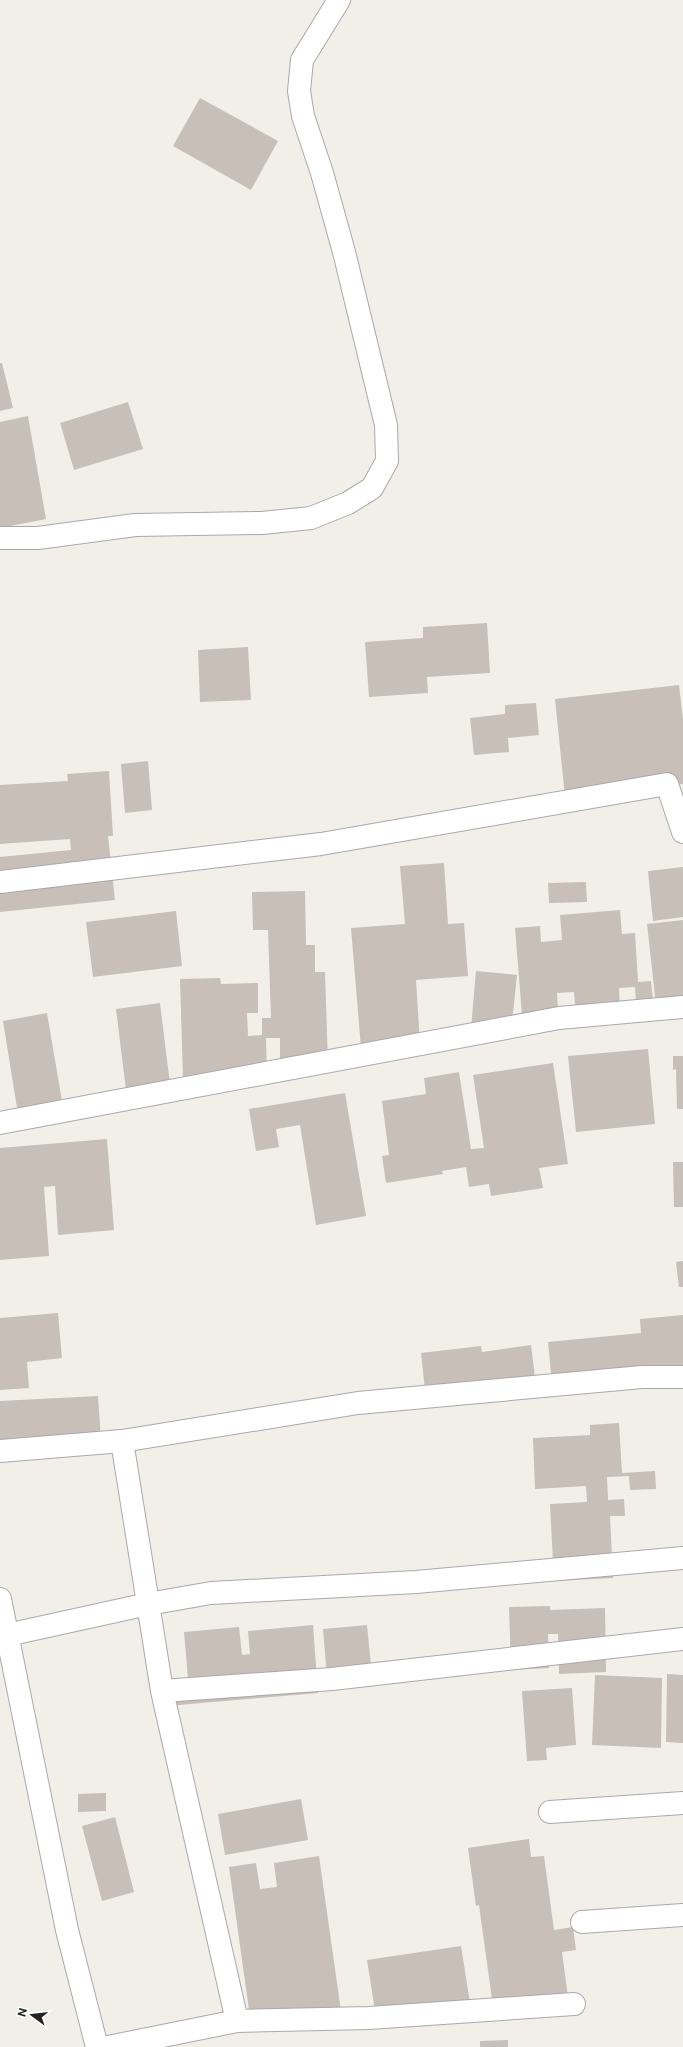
<svg xmlns="http://www.w3.org/2000/svg" width="683" height="2047" font-family="'Public Sans',sans-serif">
<style>
.building{fill:#c7bfb8}
.lines{fill:none;stroke-linecap:round;stroke-linejoin:round}
.minor-casing{stroke:#a9a9a9;stroke-width:24}
.minor{stroke:#fff;stroke-width:22}
</style>
<rect width="100%" height="100%" fill="#f2efe9"/>
<path class="building" d="M200 98 278 141 251 190 173 146Z
M0 363H2L13 408 0 411Z
M128 402 143 449 74 470 60 423Z
M28 416 46 519 0 528V422Z
M487 623 490 673 427 677 428 693 369 697 365 642 423 638V627Z
M248 647 251 700 200 702 198 650Z
M679 685 683 720V784L630 790 566 806 555 699Z
M536 703 539 735 508 738 509 752 474 755 470 718 505 714V705Z
M148 761 152 810 125 813 121 764Z
M109 771 113 836H108L115 900 0 912V857L71 850 70 839 0 844V785L68 781 67 774Z
M444 863 448 924 464 923 468 976 416 980 420 1043 361 1048 351 928 405 924 400 866Z
M683 867V917L653 921 648 871Z
M586 882 587 902 549 903 548 883Z
M305 891 306 945H315V972H325L328 1064 280 1065V1038H266L267 1076 183 1079 180 979 220 978 221 984 258 983V1013H247L248 1036 262 1035V1018H271L268 930H253L252 892Z
M620 910 622 934 635 933 638 982 651 981 653 1000 636 1002 635 987 619 988 620 1013 576 1016 574 992 557 993 559 1024 523 1027 515 928 540 926 541 942 562 940 560 915Z
M176 911 182 966 93 977 86 922Z
M683 920V1002L656 1005 647 924Z
M476 971 517 975 511 1032 471 1028Z
M160 1003 171 1092 127 1098 116 1009Z
M47 1013 62 1101 17 1108 3 1021Z
M648 1049 655 1124 576 1132 568 1056Z
M673 1056H683V1109H677L676 1069 673 1070Z
M553 1063 568 1164 539 1168 543 1188 491 1196 489 1184 469 1187 466 1167 442 1171 443 1174 386 1183 382 1156 389 1155 382 1101 426 1094 424 1078 459 1072 471 1149 484 1148 473 1075Z
M345 1093 366 1216 316 1225 300 1125 276 1129 279 1147 256 1151 249 1109Z
M107 1139 114 1230 58 1235 55 1186 44 1187 49 1256 0 1260V1148Z
M673 1162H683V1207H674Z
M683 1261V1287H679L676 1262Z
M58 1313 62 1358 27 1362 29 1388 0 1390V1318Z
M683 1315V1371L552 1383 548 1342 641 1333 640 1319Z
M531 1345 536 1386 426 1399 421 1353 481 1346 482 1352Z
M98 1396 102 1454 0 1459V1401Z
M619 1423 622 1473 655 1471 656 1489 630 1490 629 1476 607 1477 608 1500 624 1499 625 1516H610L613 1578 554 1581 550 1504 587 1502 586 1486 535 1489 533 1438 590 1435V1425Z
M550 1606V1610L605 1608 606 1672 559 1674 558 1634H548L549 1668 511 1670 509 1607Z
M313 1625 318 1693 168 1706 189 1690 184 1632 239 1627 242 1655 250 1654 248 1631Z
M367 1625 373 1685 328 1689 323 1629Z
M667 1674 683 1675V1743L666 1742Z
M595 1675 662 1678 661 1748 592 1745Z
M572 1688 576 1745 546 1748 547 1760 527 1761 522 1691Z
M106 1793V1811L78 1812V1794Z
M301 1799 308 1840 225 1855 218 1814Z
M115 1817 134 1892 102 1901 82 1826Z
M529 1839 531 1857 544 1856 554 1930 573 1927 576 1950 562 1952 569 2004 494 2014 479 1905 476 1906 468 1848Z
M319 1856 341 2011 251 2024 229 1867 256 1863 260 1889 277 1887 274 1863Z
M461 1946 471 2009 377 2023 367 1960Z
M508 2040V2047H480V2041Z"/>
<g class="lines">
<defs>
<path id="minor" d="M0 538H38L135 525 262 523 311 518 348 503 372 488 387 461 386 425 344 252 322 173 303 116 299 91 302 60 339 0
M0 882 321 844 667 784 683 832
M0 1123 559 1018 683 1007
M0 1451 122 1441 358 1403 642 1377H683
M0 1599 67 1930 97 2047
M7 1635 148 1604 211 1593 416 1582 683 1558
M162 1691 332 1679 683 1639
M550 1812 683 1803
M582 1922 683 1915
M237 2021 369 2018 574 2004
M108 2047 237 2021 162 1691 122 1441"/>
</defs>
<use href="#minor" class="minor-casing"/>
<use href="#minor" class="minor"/>
</g>
<g transform="translate(32 2015) rotate(285)" stroke="#ffffff" stroke-width="3" paint-order="stroke">
<path d="M0-3L7 15L0 10L-7 15Z" fill="#222222"/>
<text y="-6" font-size="11" font-weight="bold" text-anchor="middle" fill="#222222">N</text>
</g>
</svg>
